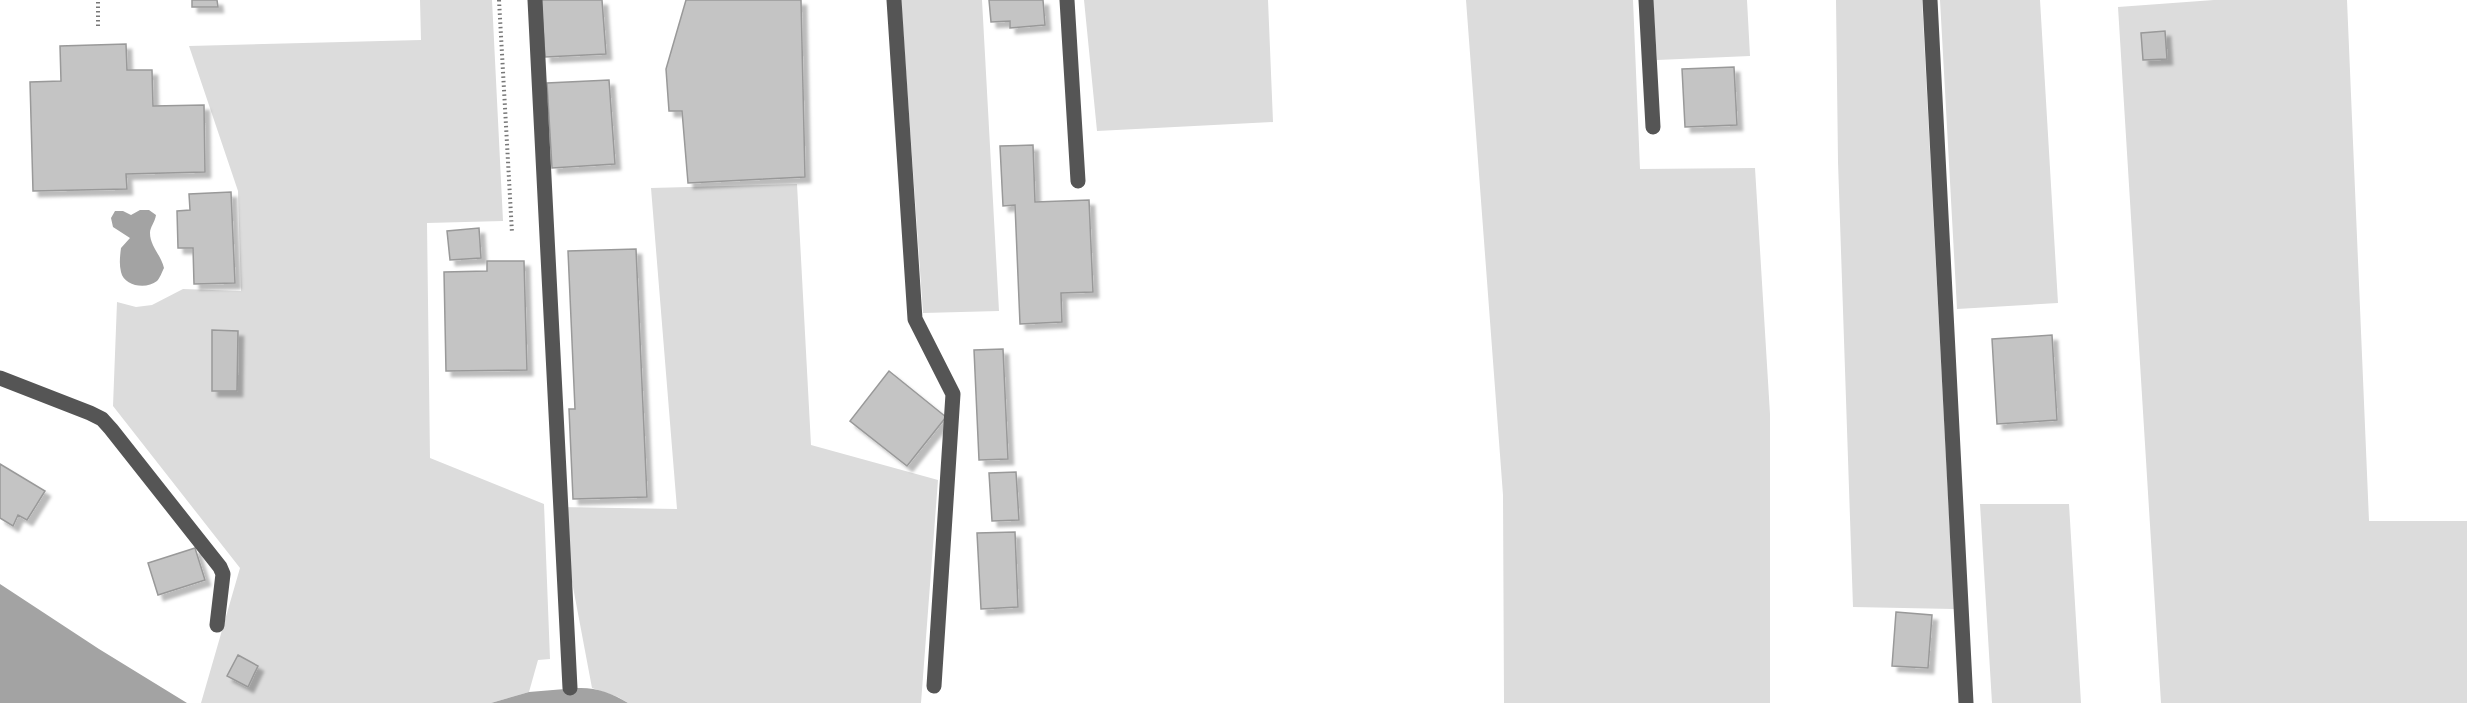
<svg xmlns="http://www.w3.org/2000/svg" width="2467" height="703" font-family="Cabin,sans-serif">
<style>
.green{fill:#dcdcdc}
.water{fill:#a3a3a3}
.building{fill:#c4c4c4;stroke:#999;stroke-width:1.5;filter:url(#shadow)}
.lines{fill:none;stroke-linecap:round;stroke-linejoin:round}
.path{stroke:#777;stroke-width:4;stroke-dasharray:1.5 3;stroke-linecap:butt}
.minor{stroke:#555;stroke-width:15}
</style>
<defs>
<filter id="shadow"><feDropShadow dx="5.5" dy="5.5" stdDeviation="1.5" flood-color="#0004"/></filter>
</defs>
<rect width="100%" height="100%" fill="#fff"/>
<path class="green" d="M420 0H492L503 221 427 223 430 458 544 504 550 659 538 660 529 692 491 703H201L240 568 113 406 117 302 136 307 152 305 183 289 241 291 238 191 189 46 421 40Z
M901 0H982L999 311 923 313Z
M1084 0H1268L1273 122 1097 131Z
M1466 0H1633L1640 169 1755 168 1770 414V703H1504L1503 495Z
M1653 0H1747L1750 56 1657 60Z
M1836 0H1922L1954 609 1853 607 1838 162Z
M1940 0H2040L2058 303 1957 309Z
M2214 0H2347L2369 521H2467V703H2161L2118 7Z
M797 184 811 445 938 480 921 703H628L618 697 592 688 558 507 677 509 651 188Z
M1980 504H2069L2081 703H1992Z"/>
<path class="water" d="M140 210H149L156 215C155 222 150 227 150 233 150 246 161 255 164 268 162 272 160 278 157 281 146 290 124 286 121 272 119 264 120 256 121 248L130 238 113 227 111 218 115 211H123L131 215Z
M0 584 99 649 187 703H0Z
M577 688C595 687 612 693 628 703H491L529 692Z"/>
<path class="building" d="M192 0H217L218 7H192Z
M541 0H602L606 54 545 57Z
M686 0H801L805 177 688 183 682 111H669L666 69Z
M989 0H1043L1045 25 1010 28V21L991 22Z
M2165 31 2167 59 2143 60 2141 33Z
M126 44 127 70H152L153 106 204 105 205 172 126 174 127 189 33 191 30 82 61 81 60 46Z
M1734 67 1737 125 1685 127 1682 69Z
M609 80 615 164 552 168 547 83Z
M1033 145 1035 202 1089 200 1093 292 1061 293 1062 322 1020 324 1015 205 1003 206 1000 146Z
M231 192 235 283 194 284 193 248H178L177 211 190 210 189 194Z
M479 228 481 258 450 260 447 231Z
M636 249 647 497 573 499 569 409H575L568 251Z
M487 261H524L527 370 446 371 444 272 487 271Z
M212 330 238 331 237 391H212Z
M2052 335 2057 420 1997 424 1992 339Z
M1003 349 1008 459 979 460 974 350Z
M889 371 946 417 907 466 850 421Z
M0 464 45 491 27 520 18 515 13 526 0 518Z
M1016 472 1019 520 992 521 989 473Z
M1015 532 1018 607 981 609 977 533Z
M195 548 205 580 158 595 148 563Z
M1896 612 1932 615 1928 668 1892 666Z
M238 655 258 666 248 687 227 676Z"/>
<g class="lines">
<path class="path" d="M499 0 512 233
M98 26V0"/>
<path class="minor" d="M535 0 570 688
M894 0 915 319 953 394 934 686
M1067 0 1078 181
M1646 0 1653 127
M1930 0 1966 703
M0 378 90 413 102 419 111 429 220 567 223 574 217 625"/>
</g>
</svg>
